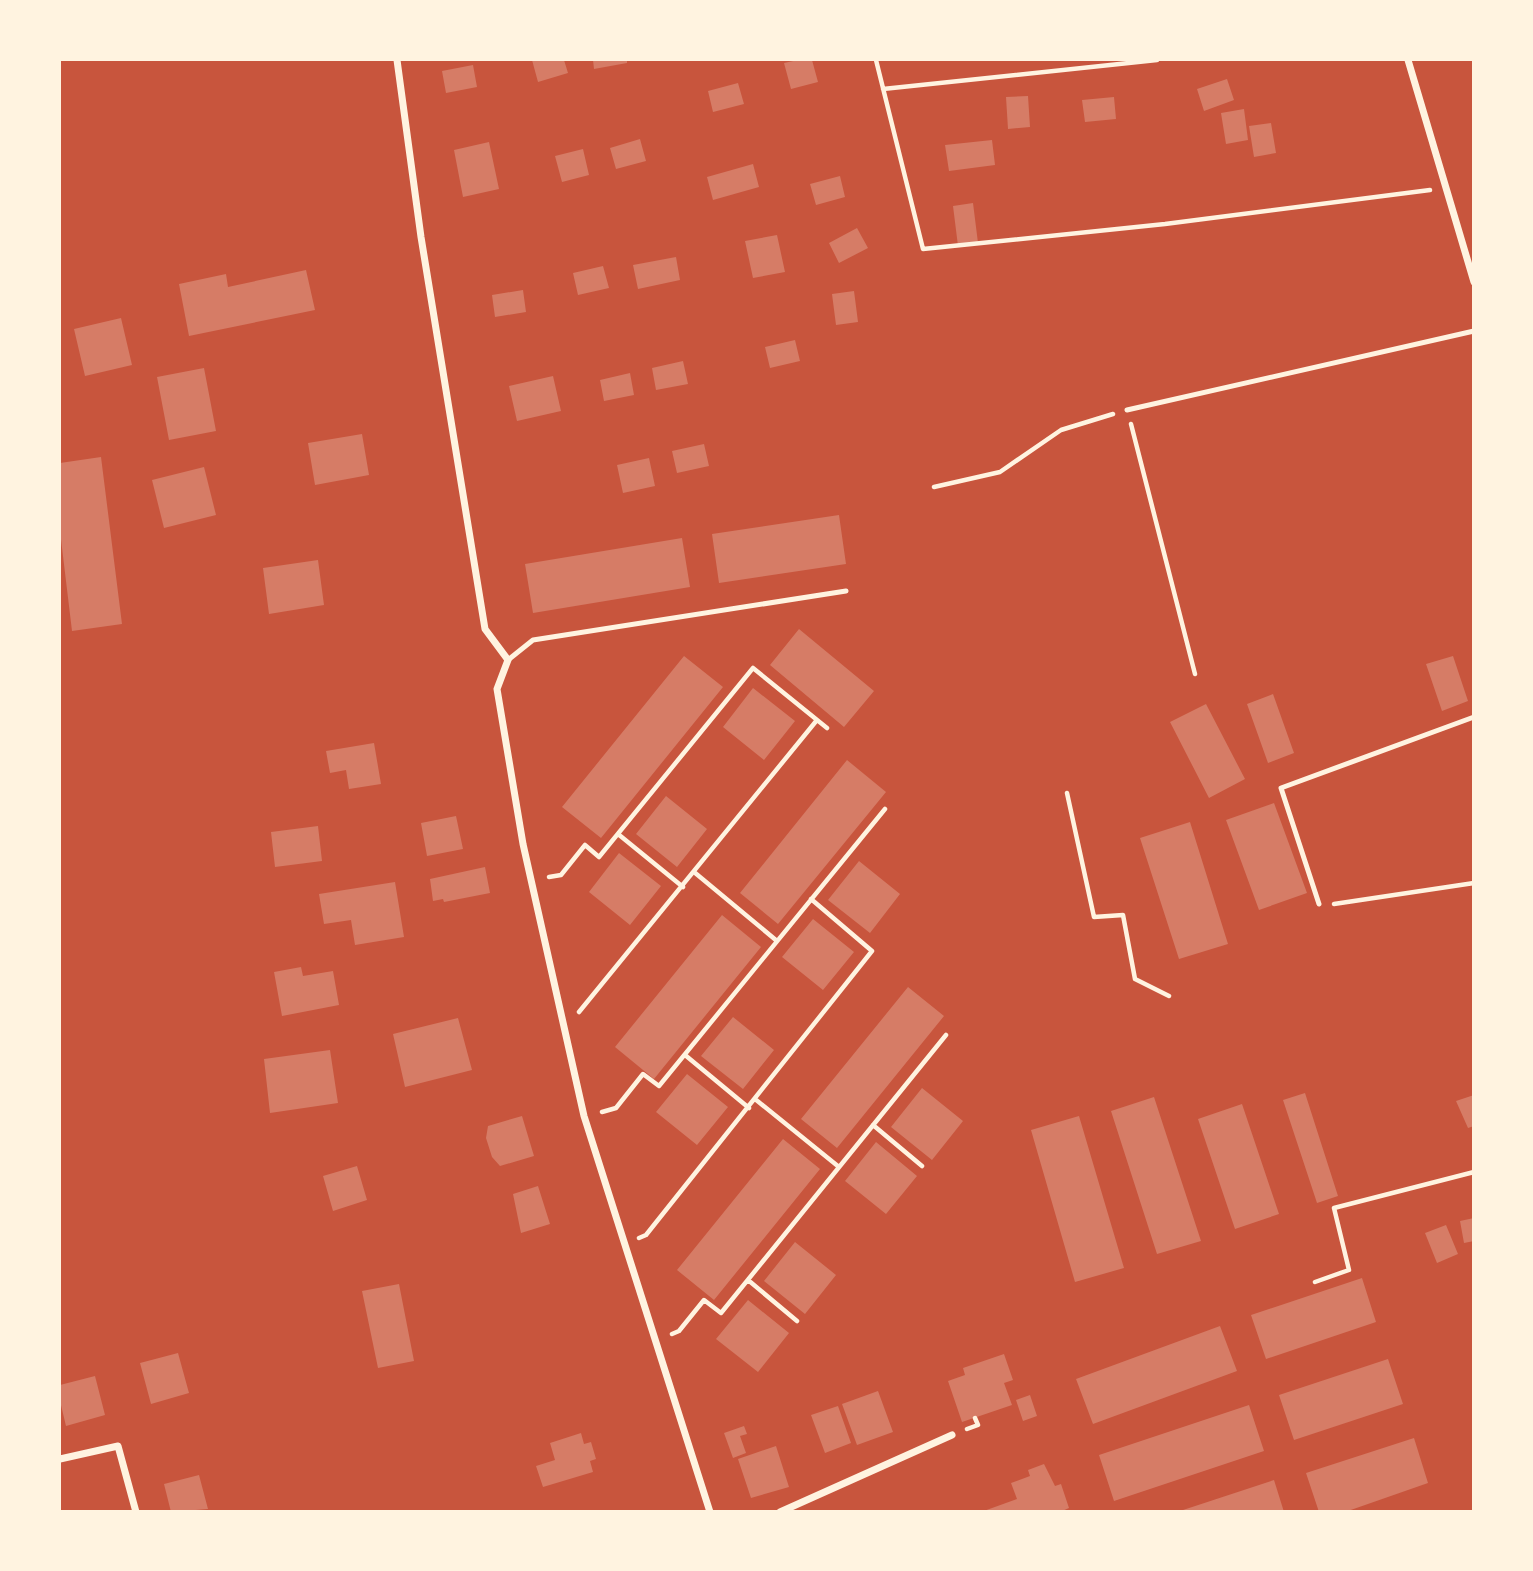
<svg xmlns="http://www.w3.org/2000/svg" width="1533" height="1571" font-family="'Libre Baskerville',serif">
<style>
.building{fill:#d67c66}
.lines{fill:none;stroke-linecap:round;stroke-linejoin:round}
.path{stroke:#fff3e0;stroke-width:4.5}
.service{stroke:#fff3e0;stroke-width:5}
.minor{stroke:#fff3e0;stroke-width:7}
</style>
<rect width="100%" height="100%" fill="#c8553d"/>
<path class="building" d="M532 60H564L568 73 538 82Z
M593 60H627V63L594 69Z
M798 60H812L818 82 791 89 784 63Z
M473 65 477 87 446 93 442 71Z
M1227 79 1234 100 1204 111 1197 89Z
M738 83 744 104 713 112 708 91Z
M1028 96 1030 127 1008 129 1006 97Z
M1114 97 1116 119 1085 122 1082 100Z
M1244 109 1248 140 1226 144 1221 113Z
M1271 123 1276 153 1254 157 1249 126Z
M640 139 646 161 616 169 610 148Z
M992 140 995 165 949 171 945 145Z
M489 142 499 189 463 197 454 150Z
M583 149 589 175 562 182 555 156Z
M753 164 759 187 713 200 707 177Z
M840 176 845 197 816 205 810 184Z
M973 203 978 243 958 246 953 206Z
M857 228 868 248 839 263 829 243Z
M777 235 785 272 753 278 745 241Z
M676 257 680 280 638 289 633 265Z
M603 266 609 288 578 295 573 273Z
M306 270 315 310 189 336 179 284 226 274 228 287Z
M523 290 526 312 495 317 492 295Z
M854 291 858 322 836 325 832 294Z
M121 318 132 365 85 376 74 329Z
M795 340 800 361 770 368 765 347Z
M683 361 688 384 656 390 652 368Z
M204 368 216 431 169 440 157 377Z
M630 373 634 395 604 401 600 380Z
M553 376 561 411 517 421 509 386Z
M362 434 369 475 315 485 308 443Z
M704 444 709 466 677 473 672 451Z
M101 457 122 624 72 631 60 531V463Z
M649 458 655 486 623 493 617 465Z
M204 467 216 515 164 528 152 480Z
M839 515 846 564 719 583 712 534Z
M682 538 690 587 533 613 525 564Z
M318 560 324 605 269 614 263 568Z
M799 629 874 691 844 727 770 665Z
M684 656 723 687 601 838 562 807Z
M1453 656 1468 701 1442 711 1426 664Z
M753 688 795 721 764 760 723 727Z
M1273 694 1294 753 1268 763 1247 704Z
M1206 704 1245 779 1209 798 1170 722Z
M374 743 381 784 349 789 346 770 330 773 326 751Z
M847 760 886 792 778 924 740 893Z
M666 796 707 829 677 867 636 834Z
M1274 803 1307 893 1259 910 1226 820Z
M456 816 463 849 427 856 421 823Z
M1190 822 1228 944 1179 959 1140 838Z
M318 826 322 861 275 867 271 832Z
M619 853 661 886 630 925 589 892Z
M859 861 900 894 870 933 828 900Z
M485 867 490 893 444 902 443 899 433 901 430 879Z
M395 882 404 937 355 945 351 920 324 924 319 894Z
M722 915 761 947 654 1079 615 1047Z
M813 919 854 952 823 990 782 957Z
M301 967 303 976 333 971 339 1005 282 1016 274 972Z
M908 987 944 1016 837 1148 801 1119Z
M733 1017 774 1050 743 1089 701 1056Z
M458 1018 472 1070 405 1087 393 1034Z
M330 1050 338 1103 270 1113 264 1059Z
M687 1074 728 1107 697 1145 656 1112Z
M922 1088 963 1121 932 1160 891 1127Z
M1305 1093 1338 1196 1317 1203 1283 1100Z
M1474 1095V1126L1468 1128 1456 1101Z
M1154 1097 1201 1241 1157 1254 1111 1111Z
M1242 1104 1279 1214 1235 1229 1198 1119Z
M522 1116 534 1156 500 1166 492 1157 486 1138 488 1126Z
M1079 1116 1124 1268 1075 1282 1031 1130Z
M783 1139 820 1169 714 1300 677 1270Z
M876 1142 917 1176 886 1214 845 1181Z
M357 1166 367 1200 333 1211 323 1176Z
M538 1186 550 1224 521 1233 513 1194Z
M1474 1218V1241L1464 1243 1460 1221Z
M1446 1225 1458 1254 1437 1263 1425 1233Z
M795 1242 836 1275 805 1314 764 1281Z
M1362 1278 1376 1322 1266 1359 1251 1315Z
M399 1284 414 1361 378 1368 362 1291Z
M748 1300 789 1333 758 1372 716 1339Z
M1220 1326 1237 1371 1093 1424 1076 1379Z
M178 1353 189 1393 151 1404 140 1363Z
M1004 1354 1013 1380 1004 1383 1012 1405 962 1422 948 1381 965 1375 963 1368Z
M1388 1359 1403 1404 1294 1440 1279 1395Z
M95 1376 105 1415 66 1426 60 1401V1385Z
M878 1391 893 1432 857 1445 842 1404Z
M1030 1395 1037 1416 1023 1421 1016 1400Z
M1249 1405 1264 1451 1114 1501 1099 1455Z
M838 1406 851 1443 825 1453 811 1415Z
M744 1426 747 1434 740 1436 746 1453 733 1458 724 1433Z
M581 1433 584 1444 591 1442 596 1459 590 1461 593 1472 543 1487 536 1466 555 1460 550 1443Z
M1414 1438 1428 1483 1345 1512H1319L1306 1473Z
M776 1446 789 1487 751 1498 738 1459Z
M1044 1464 1055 1486 1061 1484 1069 1508 1060 1512H981L1017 1499 1011 1483 1030 1476 1028 1470Z
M199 1475 208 1509 171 1512 164 1484Z
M1274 1480 1284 1512H1180V1511Z"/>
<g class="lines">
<path class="path" d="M876 60 923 249 1165 224 1430 190
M883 89 1157 60
M1131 424 1195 674
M934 487 1000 472 1061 430 1113 414
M1067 793 1094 917 1123 915 1135 979 1169 996
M618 834 683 887
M694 872 777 941
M549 877 561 875 585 845 599 857 753 668 827 728
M1334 904 1474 883
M579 1012 817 720
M685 1055 749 1108
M755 1099 839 1167
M602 1112 616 1108 643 1074 659 1086 885 809
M873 1125 922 1166
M639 1238 646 1235 872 951 811 899
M748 1280 797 1321
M1315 1282 1349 1270 1334 1208 1474 1172
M672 1334 679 1331 704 1300 721 1313 946 1035
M967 1429 978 1425 975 1418"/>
<path class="service" d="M1127 410 1474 331
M508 660 533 640 846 591
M1319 904 1281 788 1474 717"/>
<path class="minor" d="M397 60 421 237 485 629 508 660 497 689 523 844 584 1116 710 1512
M1408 60 1474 282
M60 1459 118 1446 136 1512
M780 1512 952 1435"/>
</g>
<rect width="1533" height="1571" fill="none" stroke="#fff3e0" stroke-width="122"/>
</svg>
